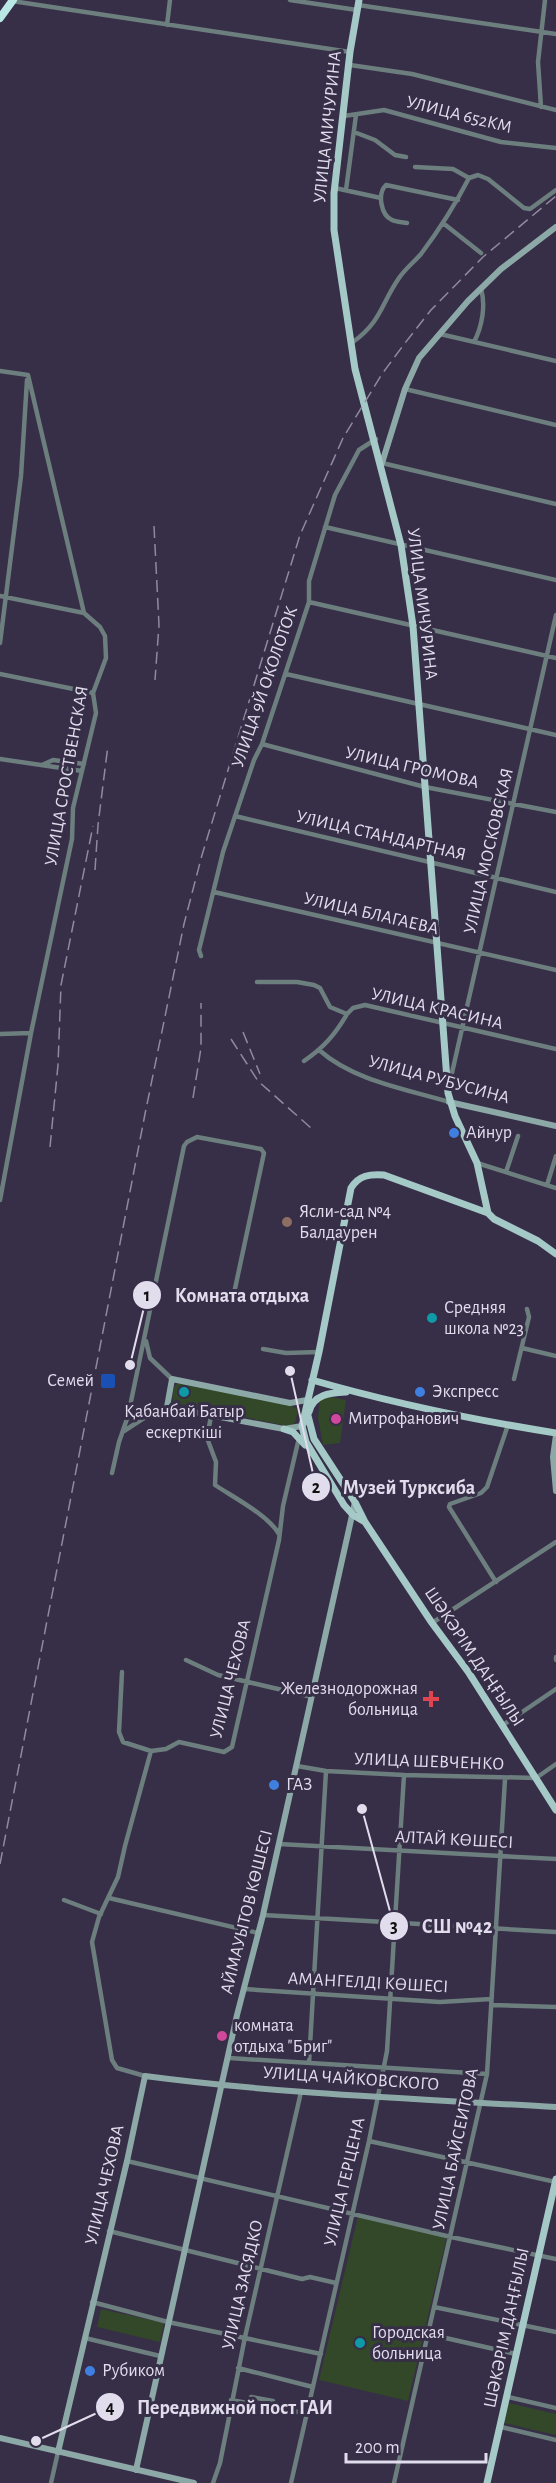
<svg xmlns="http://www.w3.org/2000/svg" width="556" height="2483" font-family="'Alegreya Sans',sans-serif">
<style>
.green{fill:#324828}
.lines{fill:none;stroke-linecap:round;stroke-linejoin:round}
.street{stroke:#6c7e7d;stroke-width:4.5}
.secondary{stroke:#8ca9a7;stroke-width:6}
.primary{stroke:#a4c9c7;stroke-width:7}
.highway{stroke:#b9e7e5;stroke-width:8}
.rail{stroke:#918a9f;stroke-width:1.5;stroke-dasharray:12 6;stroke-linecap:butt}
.shop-dot{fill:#3f7fe0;stroke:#372e48;stroke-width:2}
.education-dot{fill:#8d6e63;stroke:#372e48;stroke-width:2}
.culture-dot{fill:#0f9aa8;stroke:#372e48;stroke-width:2}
.transit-dot{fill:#1a4fb4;stroke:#372e48;stroke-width:2}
.hotel-dot{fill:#d1479c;stroke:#372e48;stroke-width:2}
.health-dot{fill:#e0444e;stroke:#372e48;stroke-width:2}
.labels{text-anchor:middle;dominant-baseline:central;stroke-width:6;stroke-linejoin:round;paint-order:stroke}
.street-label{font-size:18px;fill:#e2dded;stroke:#372e48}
.poi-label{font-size:18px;fill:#e2dded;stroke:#372e48;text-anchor:start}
.leader{fill:none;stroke:#e2dded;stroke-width:2}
.callout-dot{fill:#e2dded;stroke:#372e48;stroke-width:2}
.mark-label{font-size:18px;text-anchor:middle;font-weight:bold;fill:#111}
.callout-label{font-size:20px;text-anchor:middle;font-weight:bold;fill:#e2dded;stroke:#372e48;stroke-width:6;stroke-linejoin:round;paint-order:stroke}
</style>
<rect width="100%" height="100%" fill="#372e48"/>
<path class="green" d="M181 1382 292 1406 298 1410 295 1423 288 1426 174 1403 172 1397 175 1385Z
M320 1395 346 1400 340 1443 323 1445 318 1418Z
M358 2216 447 2236 408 2401 319 2380Z
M101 2309 164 2323 160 2342 97 2327Z
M509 2403 556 2414V2435L504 2423Z"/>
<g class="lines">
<path class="street" d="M290 0 357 10
M12 1 350 52
M358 5 556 34
M167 25 170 0
M350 65 412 74 556 110
M541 107 538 62 545 0
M344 116 384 110 501 142 556 148
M354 132 375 140 395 155 406 157
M469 178 478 175 488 179 524 208 530 209 556 190
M335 188 381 198
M346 190 356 115
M407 223C403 222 396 222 392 220 381 215 377 194 386 185L458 200
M443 223 481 253
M440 334 556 361
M353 342C381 322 381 304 399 278 405 269 414 262 421 254 439 230 455 205 469 178L453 169 415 167
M474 342C482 327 486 305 481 289
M0 371 28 375
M405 389 556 425
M382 463 556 504
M325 527 556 580
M0 596 84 613
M309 602 556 658
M0 643 21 476 27 380
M0 674 93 693
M286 674 556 735
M262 744 425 787 556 812
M0 759 82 771
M42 765 53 760 84 764
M235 816 556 892
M214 892 556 970
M201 956 199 950 223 852 254 760 262 744 309 602V581L335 495 359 450 376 439
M257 982H297L314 985 320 988 330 1007 347 1014 353 1008 365 1005 556 1049
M0 1034 31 1033
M319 1050C354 1081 406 1089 449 1102
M304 1061C323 1048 335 1035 347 1014
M449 1086 556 615
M477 1163 556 1188
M506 1172 518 1136
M547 1185 556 1156
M0 1200 31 1033 72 839 73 808 96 713 93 693 106 658 105 636 100 627 84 613 28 375
M146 1341 150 1358 172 1379
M522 1348 556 1356
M263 1349 286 1353 319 1352
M514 1379 529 1317 527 1309
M211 1416 207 1438 216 1462 215 1485C233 1497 268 1515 279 1534
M124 1431 144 1418 167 1407
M112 1473 119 1442 128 1416 184 1146 187 1142 197 1137 261 1149 264 1153 233 1298
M496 1582 449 1507 450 1504 481 1493 487 1487 508 1425
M432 1623 556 1542
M556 1657V1660
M186 1660 218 1675 312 1697
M122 1672 119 1732 123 1742 151 1751 166 1749 179 1742 224 1752 232 1747 279 1540 283 1506 299 1438
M503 1725 556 1689
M297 1766 326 1771 404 1775 536 1778 556 1764
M279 1844 556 1859
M109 1898 258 1933
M64 1900 101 1914
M263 1915 556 1932
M244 1989 440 2002 491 1999
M491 2005 556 2007
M229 2058 487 2074
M309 2063 326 1771
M145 2076 117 2068 112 2060 92 1942 99 1917 118 1877 125 1846 151 1751
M369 2141 556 2182
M127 2161 451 2237 556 2259
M109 2231 302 2279 310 2277 336 2283
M92 2302 168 2322 321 2354
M434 2307 556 2332
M428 2334 516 2354
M85 2338 160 2356
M238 2368 313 2387
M508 2397 556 2408
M231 2400 247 2403 251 2397 273 2401 275 2407 307 2414
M501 2427 556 2440
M51 2483 58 2452
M213 2483 220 2463 245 2337 301 2092
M291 2483 369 2141 387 2051 404 1775
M394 2483 487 2074 505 1779"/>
<path class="secondary" d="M382 463 405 389 419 358 468 301 501 269 556 227
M449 1102 556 1126
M305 1423 302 1426 284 1429 167 1407 172 1379 290 1403 307 1400
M556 1435 553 1457 556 1491
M0 2438 194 2483
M58 2452 127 2161 145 2076C281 2094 419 2099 556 2107
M136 2470 237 2015 263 1915 355 1502"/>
<path class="primary" d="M359 0 350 52 334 193V230L355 369 401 545 413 626 448 1093 455 1116 477 1163 488 1213 494 1219 538 1241 556 1254
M312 1380C392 1403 474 1420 556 1433
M307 1412 314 1439 355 1502 365 1522 432 1623 469 1673 556 1810
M309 1412C313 1394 330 1393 346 1392
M284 1429 293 1432 305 1445
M365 1522 353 1515 344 1505 306 1442 302 1426 319 1352 351 1188C359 1175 370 1174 384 1175L488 1213
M487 2483 556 2179"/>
<path class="highway" d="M0 18 13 0"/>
<path class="rail" d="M154 526 159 625 155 680
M95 870 98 825 108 745
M243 1032 260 1074
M231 1039 258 1081 311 1128
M193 1098 201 1048V1003
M50 1147 58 1065 61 985 93 826
M0 1864 145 1114 184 924 202 855 300 535 343 438 382 374 405 343 431 310 483 257 556 196"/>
</g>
<g class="shop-dot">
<circle cx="454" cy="1133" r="6"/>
<circle cx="420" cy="1392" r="6"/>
<circle cx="274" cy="1785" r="6"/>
<circle cx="90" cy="2371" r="6"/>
</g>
<circle class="education-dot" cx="287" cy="1222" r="6"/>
<g class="culture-dot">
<circle cx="432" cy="1318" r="6"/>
<circle cx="184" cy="1392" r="6"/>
<circle cx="360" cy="2343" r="6"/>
</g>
<rect class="transit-dot" x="100" y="1373" width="16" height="16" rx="3"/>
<g class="hotel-dot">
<circle cx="336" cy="1419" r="6"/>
<circle cx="222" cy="2036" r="6"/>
</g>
<path class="health-dot" d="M428 1690h6v6h6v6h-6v6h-6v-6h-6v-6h6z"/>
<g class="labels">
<g class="street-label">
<text transform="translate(459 115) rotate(14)">УЛИЦА 652КМ</text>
<text transform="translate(328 127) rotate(-84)">УЛИЦА МИЧУРИНА</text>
<text transform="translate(422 604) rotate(83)">УЛИЦА МИЧУРИНА</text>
<text transform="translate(265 687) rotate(-71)">УЛИЦА 9Й ОКОЛОТОК</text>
<text transform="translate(412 768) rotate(13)">УЛИЦА ГРОМОВА</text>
<text transform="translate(67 776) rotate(-80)">УЛИЦА СРОСТВЕНСКАЯ</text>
<text transform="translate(381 836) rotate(13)">УЛИЦА СТАНДАРТНАЯ</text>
<text transform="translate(489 851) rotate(-77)">УЛИЦА МОСКОВСКАЯ</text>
<text transform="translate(371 914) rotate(13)">УЛИЦА БЛАГАЕВА</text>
<text transform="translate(437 1009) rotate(13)">УЛИЦА КРАСИНА</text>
<text transform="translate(439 1080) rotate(15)">УЛИЦА РУБУСИНА</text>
<text transform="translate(474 1657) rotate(56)">ШӘКӘРІМ ДАҢҒЫЛЫ</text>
<text transform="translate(231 1679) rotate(-76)">УЛИЦА ЧЕХОВА</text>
<text transform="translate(429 1762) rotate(2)">УЛИЦА ШЕВЧЕНКО</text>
<text transform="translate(454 1840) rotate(3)">АЛТАЙ КӨШЕСІ</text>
<text transform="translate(247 1912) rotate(-76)">АЙМАУЫТОВ КӨШЕСІ</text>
<text transform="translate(368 1983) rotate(3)">АМАНГЕЛДІ КӨШЕСІ</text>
<text transform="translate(351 2079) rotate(4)">УЛИЦА ЧАЙКОВСКОГО</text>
<text transform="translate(456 2149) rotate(-78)">УЛИЦА БАЙСЕИТОВА</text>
<text transform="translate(345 2182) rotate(-77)">УЛИЦА ГЕРЦЕНА</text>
<text transform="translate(105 2185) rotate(-77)">УЛИЦА ЧЕХОВА</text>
<text transform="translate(243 2285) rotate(-77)">УЛИЦА ЗАСЯДКО</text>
<text transform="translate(507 2328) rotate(-78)">ШӘКӘРІМ ДАҢҒЫЛЫ</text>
</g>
<g class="poi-label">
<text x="466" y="1133">Айнур</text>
<text x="299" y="1212">Ясли-сад №4<tspan x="299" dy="21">Балдаурен</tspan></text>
<text x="444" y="1308">Средняя<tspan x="444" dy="21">школа №23</tspan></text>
<text x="94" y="1381" text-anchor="end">Семей</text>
<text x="432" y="1392">Экспресс</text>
<text x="184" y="1412" text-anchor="middle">Қабанбай Батыр<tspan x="184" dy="21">ескерткіші</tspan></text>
<text x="348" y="1419">Митрофанович</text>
<text x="418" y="1689" text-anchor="end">Железнодорожная<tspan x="418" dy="21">больница</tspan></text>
<text x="286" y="1785">ГАЗ</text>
<text x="234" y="2026">комната<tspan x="234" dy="21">отдыха "Бриг"</tspan></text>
<text x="372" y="2333">Городская<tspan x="372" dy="21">больница</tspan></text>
<text x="102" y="2371">Рубиком</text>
</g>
</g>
<path class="leader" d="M130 1365L147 1295M290 1371L316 1487M362 1809L394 1926M36 2441L110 2407"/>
<g class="callout-dot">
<circle cx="130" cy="1365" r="6"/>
<circle cx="290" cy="1371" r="6"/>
<circle cx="362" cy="1809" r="6"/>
<circle cx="36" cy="2441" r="6"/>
<circle cx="147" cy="1295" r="15"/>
<circle cx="316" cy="1487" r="15"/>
<circle cx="394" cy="1926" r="15"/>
<circle cx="110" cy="2407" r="15"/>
</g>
<g class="mark-label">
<text x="147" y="1301">1</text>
<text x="316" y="1493">2</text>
<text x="394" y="1932">3</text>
<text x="110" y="2413">4</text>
</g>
<g class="callout-label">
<text x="242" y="1302">Комната отдыха</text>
<text x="409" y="1494">Музей Турксиба</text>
<text x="457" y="1933">СШ №42</text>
<text x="235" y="2414">Передвижной пост ГАИ</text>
</g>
<path d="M346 2453v9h140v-9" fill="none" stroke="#e2dded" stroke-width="3"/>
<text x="355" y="2453" font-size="18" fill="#e2dded" stroke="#372e48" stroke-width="4.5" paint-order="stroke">200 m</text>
</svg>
